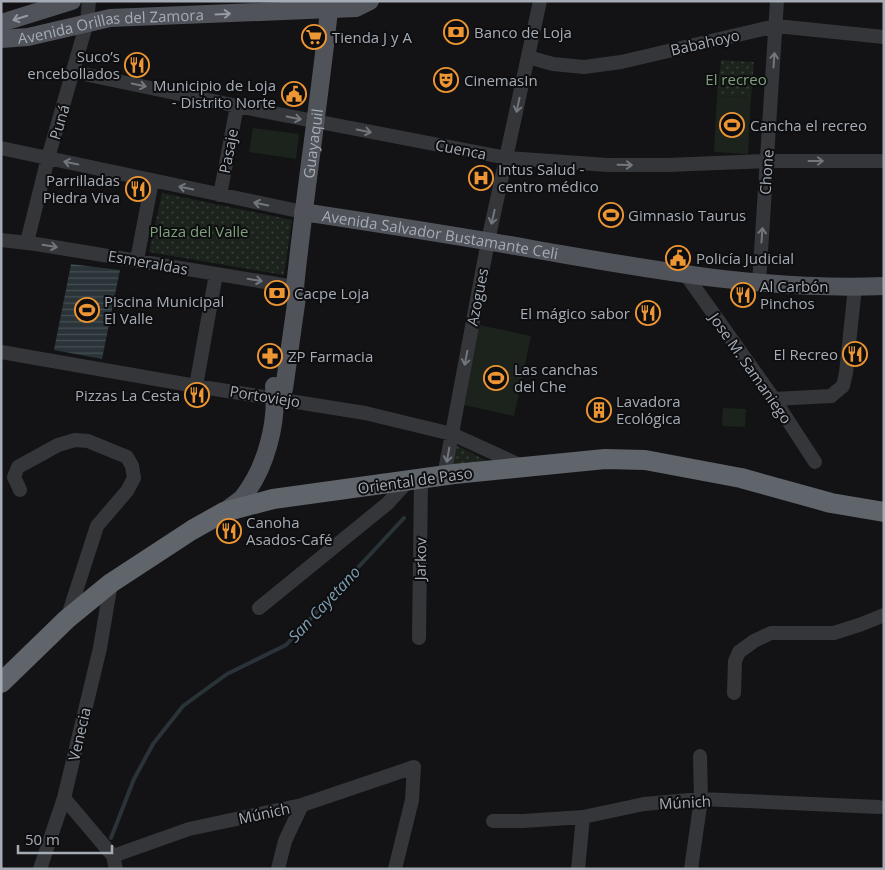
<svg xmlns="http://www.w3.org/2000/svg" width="885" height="870" font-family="'Open Sans',sans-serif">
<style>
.park{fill:url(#park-dots)}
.pitch{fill:#1b231c}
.water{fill:url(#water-rules)}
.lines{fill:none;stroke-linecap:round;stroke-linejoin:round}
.stream{stroke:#2a3438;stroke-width:4}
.minor{stroke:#34363a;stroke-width:14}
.major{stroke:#505359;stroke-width:18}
.highway{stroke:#60646b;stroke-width:20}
.oneway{stroke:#949aa3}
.oneway2{stroke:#72777e}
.labels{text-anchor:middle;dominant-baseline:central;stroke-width:4;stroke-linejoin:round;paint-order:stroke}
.street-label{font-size:15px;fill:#a5acb5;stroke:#0e0e10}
.poi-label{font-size:15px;fill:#a5acb5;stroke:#0e0e10;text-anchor:start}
.park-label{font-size:15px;fill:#7fa07c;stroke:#0e0e10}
.water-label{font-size:16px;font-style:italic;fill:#7c9eb0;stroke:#0e0e10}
</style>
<defs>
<pattern id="park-dots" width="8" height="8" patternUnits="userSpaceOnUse" patternTransform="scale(1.25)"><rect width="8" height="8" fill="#1b231c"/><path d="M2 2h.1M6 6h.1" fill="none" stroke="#39403b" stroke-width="1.8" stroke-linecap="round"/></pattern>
<pattern id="water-rules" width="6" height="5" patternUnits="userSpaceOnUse" patternTransform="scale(1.25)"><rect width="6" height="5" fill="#2a3438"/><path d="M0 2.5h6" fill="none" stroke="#464f53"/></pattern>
</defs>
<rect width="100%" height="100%" fill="#131315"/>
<path class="park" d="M721 60 754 62 751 97 717 96Z
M162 193 292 220 284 275 149 252Z
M456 445 495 465 452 468Z"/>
<path class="pitch" d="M717 96 751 97 748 154 714 152Z
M253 128 299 134 296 159 249 152Z
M479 325 531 336 514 416 464 405Z
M723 408 746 409 745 427 722 426Z"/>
<path class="water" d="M71 264 120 270 102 359 54 350Z"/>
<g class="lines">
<path class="stream" d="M111 838 134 779 153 744 183 706 227 674 286 645 404 518"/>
<path class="minor" d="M528 57 553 64 584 67 621 62 776 26 884 37
M74 72 237 106 507 158 608 165H667L767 161H884
M1 148 303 212
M220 195 237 106
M1 240 36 244 295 287
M27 242 48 158 87 22 89 1
M137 260 152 181
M686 275 774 399 815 462
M759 283 777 1
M1 352 196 386 365 413 452 434 522 466
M196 386 216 274
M774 399 831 396 843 386 846 373 855 287
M444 476 488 241 540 1
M20 490 14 477 18 467 58 445 75 440 88 441 127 457 132 466 134 478 127 491 97 526 67 619
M111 583 100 648 64 798 113 856 116 869
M259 608 388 503 407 482
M419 638 421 480
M734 693 735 661 739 652 754 641 771 633H834L862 624 884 615
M493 821H523L583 817 644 804 701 799 879 807
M113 856 189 829 302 805 414 767 412 800 395 869
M40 869 64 798
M278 869 285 841 302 805
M578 869 583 817
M691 869 701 799 700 756"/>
<g class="major">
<path d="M1 23 72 1"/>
<path id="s1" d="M1 39 28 37 110 18 356 8 370 1"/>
<path id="s2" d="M303 212C381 224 460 236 538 250 654 270 766 291 884 286"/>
<path id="s3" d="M276 397 284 389 297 297 295 287C305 191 320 97 330 1"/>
<path d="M224 512C230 507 238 502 243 497 266 468 278 422 274 386"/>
</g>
<path class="highway" d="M1 683 67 619 111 583 192 530 224 512 273 499 454 474 605 459 645 460 741 478 831 503 884 512"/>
</g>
<defs><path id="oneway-shaft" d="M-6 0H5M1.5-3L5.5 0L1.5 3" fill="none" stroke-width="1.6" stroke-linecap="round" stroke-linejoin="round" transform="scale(1.25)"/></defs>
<g class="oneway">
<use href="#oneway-shaft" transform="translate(223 14) rotate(-3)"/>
<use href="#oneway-shaft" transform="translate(20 18) rotate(163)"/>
</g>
<g class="oneway2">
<use href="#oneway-shaft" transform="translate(774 60) rotate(-86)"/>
<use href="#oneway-shaft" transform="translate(139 85) rotate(12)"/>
<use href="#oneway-shaft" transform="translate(518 105) rotate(102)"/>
<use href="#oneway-shaft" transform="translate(294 118) rotate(11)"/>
<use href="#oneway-shaft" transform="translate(364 131) rotate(11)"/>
<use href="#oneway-shaft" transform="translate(816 161)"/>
<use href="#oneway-shaft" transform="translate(71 163) rotate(-168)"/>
<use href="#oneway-shaft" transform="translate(625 165) rotate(1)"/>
<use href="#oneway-shaft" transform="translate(186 188) rotate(-169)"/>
<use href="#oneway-shaft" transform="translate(261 204) rotate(-168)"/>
<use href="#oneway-shaft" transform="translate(493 217) rotate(103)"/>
<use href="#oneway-shaft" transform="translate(762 235) rotate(-86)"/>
<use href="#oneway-shaft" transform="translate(50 246) rotate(9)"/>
<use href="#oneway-shaft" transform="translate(255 280) rotate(9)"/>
<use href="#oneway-shaft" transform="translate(466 358) rotate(101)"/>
<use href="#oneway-shaft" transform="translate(448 455) rotate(100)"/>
</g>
<defs>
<symbol id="bank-ring" viewBox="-11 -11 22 22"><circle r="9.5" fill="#0e0e10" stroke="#ed9633" stroke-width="1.5"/><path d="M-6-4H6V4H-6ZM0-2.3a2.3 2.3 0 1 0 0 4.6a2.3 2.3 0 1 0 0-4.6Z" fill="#ed9633"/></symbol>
<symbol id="supermarket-ring" viewBox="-11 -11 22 22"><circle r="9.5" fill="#0e0e10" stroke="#ed9633" stroke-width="1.5"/><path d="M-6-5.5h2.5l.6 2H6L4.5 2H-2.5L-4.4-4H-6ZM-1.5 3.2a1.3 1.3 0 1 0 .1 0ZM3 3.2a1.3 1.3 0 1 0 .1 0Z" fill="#ed9633"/></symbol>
<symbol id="restaurant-ring" viewBox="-11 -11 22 22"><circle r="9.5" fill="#0e0e10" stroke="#ed9633" stroke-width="1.5"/><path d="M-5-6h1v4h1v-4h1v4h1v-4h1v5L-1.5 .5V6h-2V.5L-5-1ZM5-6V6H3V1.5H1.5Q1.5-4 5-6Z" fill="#ed9633"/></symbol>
<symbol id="theatre-ring" viewBox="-11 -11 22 22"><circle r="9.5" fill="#0e0e10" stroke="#ed9633" stroke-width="1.5"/><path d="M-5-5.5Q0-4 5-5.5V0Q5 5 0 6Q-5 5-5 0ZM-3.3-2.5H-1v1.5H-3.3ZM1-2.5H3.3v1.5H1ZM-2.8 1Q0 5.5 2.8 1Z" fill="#ed9633"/></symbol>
<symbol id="civic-ring" viewBox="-11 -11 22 22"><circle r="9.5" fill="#0e0e10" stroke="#ed9633" stroke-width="1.5"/><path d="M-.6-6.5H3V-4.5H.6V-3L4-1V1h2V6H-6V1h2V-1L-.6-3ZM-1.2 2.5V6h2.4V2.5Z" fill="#ed9633"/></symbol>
<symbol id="stadium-ring" viewBox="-11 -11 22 22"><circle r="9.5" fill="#0e0e10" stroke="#ed9633" stroke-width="1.5"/><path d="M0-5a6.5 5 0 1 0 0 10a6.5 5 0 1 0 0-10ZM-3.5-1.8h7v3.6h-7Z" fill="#ed9633"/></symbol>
<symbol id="hospital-ring" viewBox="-11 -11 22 22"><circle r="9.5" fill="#0e0e10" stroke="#ed9633" stroke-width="1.5"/><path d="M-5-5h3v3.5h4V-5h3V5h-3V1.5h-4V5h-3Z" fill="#ed9633"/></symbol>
<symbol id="pharmacy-ring" viewBox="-11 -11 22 22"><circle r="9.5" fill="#0e0e10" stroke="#ed9633" stroke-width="1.5"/><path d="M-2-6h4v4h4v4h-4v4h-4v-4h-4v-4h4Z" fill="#ed9633"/></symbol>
<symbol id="building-ring" viewBox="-11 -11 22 22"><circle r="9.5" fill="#0e0e10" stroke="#ed9633" stroke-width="1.5"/><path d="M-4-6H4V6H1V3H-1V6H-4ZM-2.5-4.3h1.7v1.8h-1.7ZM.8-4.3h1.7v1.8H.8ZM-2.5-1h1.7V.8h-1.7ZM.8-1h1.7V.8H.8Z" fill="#ed9633"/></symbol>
</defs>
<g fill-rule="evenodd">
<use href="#bank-ring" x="442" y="18" width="28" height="28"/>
<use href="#supermarket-ring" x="300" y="23" width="28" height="28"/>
<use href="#restaurant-ring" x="123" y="51" width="28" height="28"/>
<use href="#theatre-ring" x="432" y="66" width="28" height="28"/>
<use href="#civic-ring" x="280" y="80" width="28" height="28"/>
<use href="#stadium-ring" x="718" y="111" width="28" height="28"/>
<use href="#hospital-ring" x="467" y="164" width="28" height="28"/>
<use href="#restaurant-ring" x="124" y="175" width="28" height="28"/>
<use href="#stadium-ring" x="597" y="201" width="28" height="28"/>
<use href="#civic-ring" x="664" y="244" width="28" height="28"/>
<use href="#bank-ring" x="263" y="279" width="28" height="28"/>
<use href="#restaurant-ring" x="729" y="281" width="28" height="28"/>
<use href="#stadium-ring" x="73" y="296" width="28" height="28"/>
<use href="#restaurant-ring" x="634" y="299" width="28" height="28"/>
<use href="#restaurant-ring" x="841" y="340" width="28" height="28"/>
<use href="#pharmacy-ring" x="256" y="342" width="28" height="28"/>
<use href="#stadium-ring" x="482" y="364" width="28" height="28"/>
<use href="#restaurant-ring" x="183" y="381" width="28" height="28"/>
<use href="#building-ring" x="585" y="396" width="28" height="28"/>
<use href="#restaurant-ring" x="215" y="517" width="28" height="28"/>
</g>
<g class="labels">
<g class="street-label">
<text stroke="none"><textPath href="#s1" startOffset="111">Avenida Orillas del Zamora</textPath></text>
<text transform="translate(705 42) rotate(-13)">Babahoyo</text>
<text transform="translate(59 122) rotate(-73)">Puná</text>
<text stroke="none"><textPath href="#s3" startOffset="259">Guayaquil</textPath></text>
<text transform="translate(461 149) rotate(11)">Cuenca</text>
<text transform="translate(228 151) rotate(-79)">Pasaje</text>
<text transform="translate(766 172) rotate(-86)">Chone</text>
<text stroke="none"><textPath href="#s2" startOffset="139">Avenida Salvador Bustamante Celi</textPath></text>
<text transform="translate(148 262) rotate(10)">Esmeraldas</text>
<text transform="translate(477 297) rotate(-79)">Azogues</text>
<text transform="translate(751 368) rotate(55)">Jose M. Samaniego</text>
<text transform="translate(265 396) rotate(9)">Portoviejo</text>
<text transform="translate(415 480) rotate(-8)">Oriental de Paso</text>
<text transform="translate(420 559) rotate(-89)">Jarkov</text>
<text transform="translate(79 734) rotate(-77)">Venecia</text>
<text transform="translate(685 802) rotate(-3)">Múnich</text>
<text transform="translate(264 813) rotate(-12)">Múnich</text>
</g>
<g class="poi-label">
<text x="474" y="32">Banco de Loja</text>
<text x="332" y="37">Tienda J y A</text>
<text x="120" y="56" text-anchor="end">Suco’s<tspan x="120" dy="17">encebollados</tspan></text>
<text x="464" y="80">CinemasIn</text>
<text x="276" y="85" text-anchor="end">Municipio de Loja<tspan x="276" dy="17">- Distrito Norte</tspan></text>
<text x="750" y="125">Cancha el recreo</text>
<text x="498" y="169">Intus Salud -<tspan x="498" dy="17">centro médico</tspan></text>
<text x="120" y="180" text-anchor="end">Parrilladas<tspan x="120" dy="17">Piedra Viva</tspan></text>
<text x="628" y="215">Gimnasio Taurus</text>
<text x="696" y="258">Policía Judicial</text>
<text x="760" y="286">Al Carbón<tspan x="760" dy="17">Pinchos</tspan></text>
<text x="294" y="293">Cacpe Loja</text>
<text x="104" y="301">Piscina Municipal<tspan x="104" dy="17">El Valle</tspan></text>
<text x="630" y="313" text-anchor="end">El mágico sabor</text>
<text x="838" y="354" text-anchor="end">El Recreo</text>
<text x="288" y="356">ZP Farmacia</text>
<text x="514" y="369">Las canchas<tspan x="514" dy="17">del Che</tspan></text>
<text x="180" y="395" text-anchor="end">Pizzas La Cesta</text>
<text x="616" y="401">Lavadora<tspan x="616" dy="17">Ecológica</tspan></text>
<text x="246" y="522">Canoha<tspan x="246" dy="17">Asados-Café</tspan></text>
</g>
<g class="park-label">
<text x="736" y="79">El recreo</text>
<text x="199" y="231">Plaza del Valle</text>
</g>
<g class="water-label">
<text transform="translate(324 604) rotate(-47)">San Cayetano</text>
</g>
</g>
<rect width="885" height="870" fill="none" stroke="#a5acb5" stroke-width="5"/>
<path d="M18 845v8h94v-8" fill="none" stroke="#a5acb5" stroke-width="2.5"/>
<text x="25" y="845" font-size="15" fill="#a5acb5" stroke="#0e0e10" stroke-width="4" paint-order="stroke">50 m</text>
</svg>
